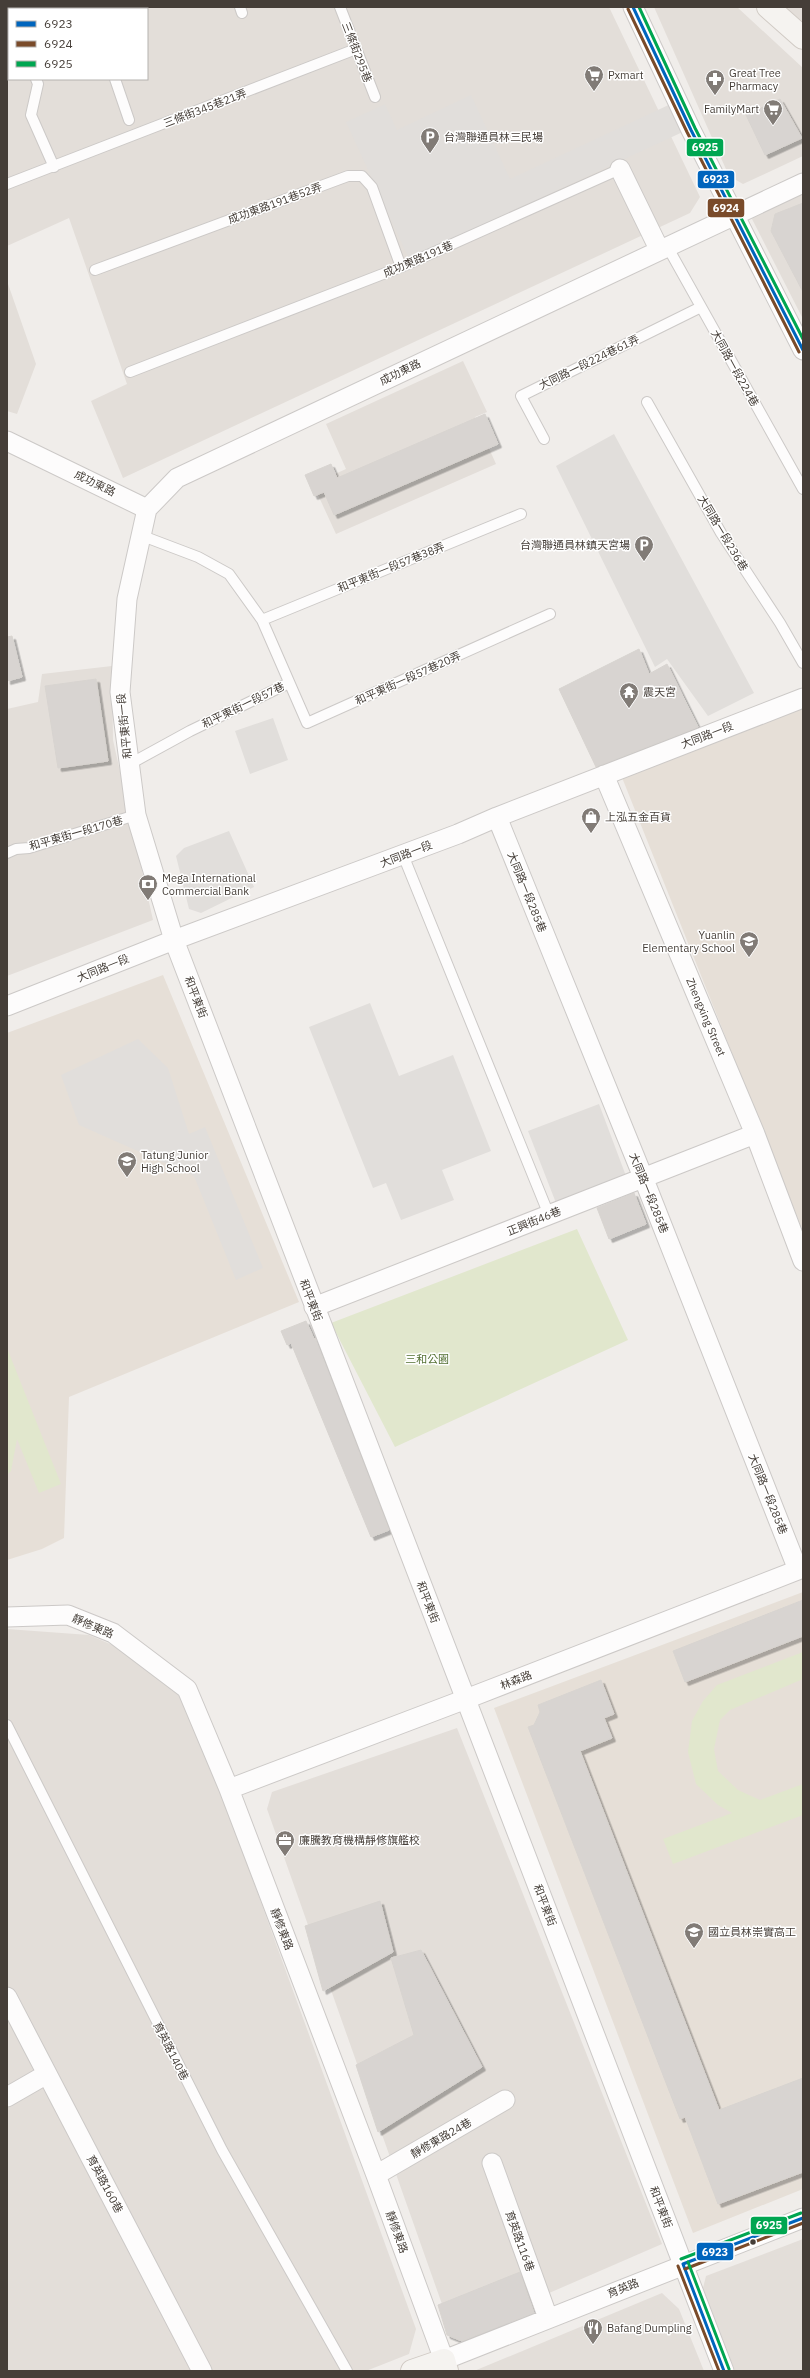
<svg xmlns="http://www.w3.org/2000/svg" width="810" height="2378" font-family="'IBM Plex Sans','Noto Sans TC',sans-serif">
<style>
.residential{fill:#e3ded9;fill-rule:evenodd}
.education{fill:#e6dfd7}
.green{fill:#e1e7cd}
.parking{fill:#e1dedb}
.building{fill:#d8d4d1;stroke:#d8d4d0;filter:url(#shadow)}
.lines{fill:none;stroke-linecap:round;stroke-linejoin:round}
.lane-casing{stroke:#ccc9c7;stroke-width:12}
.street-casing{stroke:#ccc9c7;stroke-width:21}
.secondary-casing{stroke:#d0cac4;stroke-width:24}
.lane{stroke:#fdfcfc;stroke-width:10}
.street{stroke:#fdfcfc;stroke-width:19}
.secondary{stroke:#f5f3f0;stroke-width:22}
.bus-1-casing{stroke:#fff;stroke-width:6}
.bus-2-casing{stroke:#fff;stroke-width:6}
.bus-3-casing{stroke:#fff;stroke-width:6}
.bus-1{stroke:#0065bd;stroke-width:3}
.bus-2{stroke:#7a4b2a;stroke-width:3}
.bus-3{stroke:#00a651;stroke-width:3}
.bus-dot{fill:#453e38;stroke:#fff;stroke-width:1.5}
.labels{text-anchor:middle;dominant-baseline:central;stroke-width:3;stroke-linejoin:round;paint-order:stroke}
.street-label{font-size:11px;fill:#453e38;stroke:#fff}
.poi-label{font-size:11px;fill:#453e38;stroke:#fff;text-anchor:start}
.park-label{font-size:11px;fill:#537032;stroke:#fff}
.line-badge{stroke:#fff;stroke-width:1.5}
.badge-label{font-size:11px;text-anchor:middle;font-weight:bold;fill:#fff}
</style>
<defs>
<filter id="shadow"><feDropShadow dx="3.5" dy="3.5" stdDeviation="0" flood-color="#0004"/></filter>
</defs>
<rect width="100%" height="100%" fill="#f0edea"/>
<path class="residential" d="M7 7H609L700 197 690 213 123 478 91 401 127 384 69 218 7 246ZM9 9H147V79H9Z
M654 7H737L803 68V156L743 184 729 176Z
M785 7H803V22Z
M803 186V319L752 219 758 206Z
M7 281 36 364 17 414 7 411Z
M463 361 487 412 475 417 496 464 336 534 313 484 346 469 326 424Z
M112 666 113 740 153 920 7 976V709L38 702 42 674Z
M7 1629 89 1635 150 1661 191 1710 416 2329 409 2354 366 2371H7Z
M457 1728 662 2244 464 2330 449 2324 267 1809 272 1792Z
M803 2239V2371H735L703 2288 706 2276Z
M662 2293 679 2309 704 2371H474Z"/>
<path class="education" d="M803 703V1231L621 775Z
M163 975 299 1302 69 1397 64 1538 42 1549 7 1560V1033Z
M803 1592V2189L693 2233 494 1708Z"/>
<path class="green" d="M577 1229 628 1340 395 1447 331 1323Z
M7 1348 61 1484 39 1493 17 1439 11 1471 7 1475Z
M803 1652V1679L730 1710 720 1720 714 1749 718 1771 738 1790 760 1800 803 1784V1815L673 1864 663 1839 732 1813 718 1805 696 1784 688 1752 692 1721 703 1701 717 1685Z"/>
<path class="parking" d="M471 95 510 179 675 102 687 130 409 259 346 122 385 104 397 130Z
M614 434 754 693 708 716 667 659 655 667 556 466Z
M273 718 288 760 250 774 235 731Z
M229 831 254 887 201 913 189 909 176 856 184 848Z
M370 1003 399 1076 453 1055 491 1151 442 1170 454 1200 401 1220 386 1183 373 1188 309 1027Z
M138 1039 168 1068 189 1134 205 1127 263 1268 236 1280 194 1176 79 1125 61 1075Z
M599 1104 626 1176 556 1203 528 1131Z"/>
<path class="building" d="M780 99 802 138 765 155 746 115Z
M803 203V292L771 231 775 214Z
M485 414 498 444 334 515 324 492 314 496 305 475 331 464 337 478Z
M12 636 22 677 7 681V637Z
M639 649 649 674 667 664 698 727 596 767 559 689Z
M96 679 108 761 58 768 45 686Z
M634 1193 646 1224 609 1239 597 1208Z
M306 1321 314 1339 315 1338 389 1530 371 1537 291 1343 287 1345 281 1331Z
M803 1600V1636L685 1682 673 1651Z
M601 1680 614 1714 604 1718 612 1738 580 1751 719 2110 803 2078V2172L718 2204 685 2117 680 2119 528 1727 534 1725 540 1712 538 1705Z
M380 1901 393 1952 323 1991 305 1926Z
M421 1950 482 2067 378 2132 356 2065 414 2035 391 1958Z
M520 2272 534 2313 462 2341 447 2335 438 2305Z"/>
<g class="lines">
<defs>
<path id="lane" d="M13 7 14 9
M90 7 91 9
M240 7 242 13
M340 7 375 97
M36 79 38 84 31 115 54 167
M115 79 129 120
M7 184 356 49
M667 246 803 489
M95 270 348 176H362L372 187 401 267
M130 372 401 267 620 169
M647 402 721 533 780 623 803 663
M544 439 521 396 701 307
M140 535 198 557 229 574 262 620 307 723 550 614
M262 620 521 514
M128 765 190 731 289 683
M7 853 16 849 29 848 136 815
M403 855 549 1215
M7 1725 222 2150 347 2371"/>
<path id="street" d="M633 7 691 130 803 350
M620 169 659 249
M7 441 147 509
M604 775 755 1134 803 1261
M497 817 643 1177 798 1570
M7 1006 174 940 458 834 497 817 803 698
M314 1307 755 1134
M7 1617 68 1615 113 1633 187 1689 229 1789 376 2175 444 2360 803 2218
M229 1789 466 1699 803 1568
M7 1997 202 2371
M7 2097 47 2074
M492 2163 548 2318
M376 2175 505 2100
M724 2371 174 940 136 815 120 692 127 599 147 509 177 478 803 183"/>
<path id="secondary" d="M768 7 803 38
M412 2371 444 2360 447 2371"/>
</defs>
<use href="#lane" class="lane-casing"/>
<use href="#street" class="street-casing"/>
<use href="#secondary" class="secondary-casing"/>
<use href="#lane" class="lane"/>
<use href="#street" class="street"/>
<use href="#secondary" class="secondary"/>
<defs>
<path id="bus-1" d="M633 7 691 130 803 350
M683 2264 803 2218
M683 2264 724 2371"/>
<path id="bus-2" d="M628 9 687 132 799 352
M678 2266 719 2371
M685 2269 803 2223"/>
<path id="bus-3" d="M639 7 695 128 803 339
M681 2259 801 2213
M688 2262 729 2369"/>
</defs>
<use href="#bus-1" class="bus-1-casing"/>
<use href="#bus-2" class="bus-2-casing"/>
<use href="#bus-3" class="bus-3-casing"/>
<use href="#bus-1" class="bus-1"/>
<use href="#bus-2" class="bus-2"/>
<use href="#bus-3" class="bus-3"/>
</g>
<defs>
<symbol id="supermarket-pin" viewBox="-11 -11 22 30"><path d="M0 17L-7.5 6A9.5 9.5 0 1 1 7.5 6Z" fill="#817b76" stroke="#fff"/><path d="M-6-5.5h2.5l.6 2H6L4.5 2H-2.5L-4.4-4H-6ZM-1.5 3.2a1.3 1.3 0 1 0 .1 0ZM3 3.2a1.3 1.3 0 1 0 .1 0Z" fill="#fff"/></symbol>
<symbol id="pharmacy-pin" viewBox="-11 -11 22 30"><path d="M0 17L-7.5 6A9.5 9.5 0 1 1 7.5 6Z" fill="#817b76" stroke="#fff"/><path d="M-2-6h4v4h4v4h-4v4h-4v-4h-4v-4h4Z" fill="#fff"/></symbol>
<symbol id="parking-pin" viewBox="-11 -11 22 30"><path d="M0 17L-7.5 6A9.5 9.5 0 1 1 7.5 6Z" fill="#817b76" stroke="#fff"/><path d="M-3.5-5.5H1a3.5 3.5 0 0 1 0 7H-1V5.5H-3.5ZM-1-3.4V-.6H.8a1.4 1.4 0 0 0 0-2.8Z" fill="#fff"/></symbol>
<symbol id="temple-pin" viewBox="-11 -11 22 30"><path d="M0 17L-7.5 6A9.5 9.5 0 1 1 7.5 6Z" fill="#817b76" stroke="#fff"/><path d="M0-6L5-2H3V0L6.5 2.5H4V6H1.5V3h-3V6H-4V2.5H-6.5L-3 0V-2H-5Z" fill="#fff"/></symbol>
<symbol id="shop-pin" viewBox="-11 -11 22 30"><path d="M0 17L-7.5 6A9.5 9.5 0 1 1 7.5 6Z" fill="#817b76" stroke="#fff"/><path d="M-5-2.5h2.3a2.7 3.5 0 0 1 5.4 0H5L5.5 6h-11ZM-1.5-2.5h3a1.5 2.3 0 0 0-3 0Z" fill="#fff"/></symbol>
<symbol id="bank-pin" viewBox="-11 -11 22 30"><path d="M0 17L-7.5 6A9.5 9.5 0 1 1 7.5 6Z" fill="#817b76" stroke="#fff"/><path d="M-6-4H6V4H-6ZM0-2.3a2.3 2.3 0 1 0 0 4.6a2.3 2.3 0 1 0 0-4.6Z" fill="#fff"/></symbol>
<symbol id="school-pin" viewBox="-11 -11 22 30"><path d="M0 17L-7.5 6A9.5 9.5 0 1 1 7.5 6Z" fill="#817b76" stroke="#fff"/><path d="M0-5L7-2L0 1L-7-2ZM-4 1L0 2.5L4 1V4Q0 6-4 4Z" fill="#fff"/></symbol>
<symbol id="office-pin" viewBox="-11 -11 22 30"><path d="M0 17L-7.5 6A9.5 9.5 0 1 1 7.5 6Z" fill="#817b76" stroke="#fff"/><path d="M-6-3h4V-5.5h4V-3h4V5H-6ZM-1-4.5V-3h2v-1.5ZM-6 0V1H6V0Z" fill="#fff"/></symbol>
<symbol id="restaurant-pin" viewBox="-11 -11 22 30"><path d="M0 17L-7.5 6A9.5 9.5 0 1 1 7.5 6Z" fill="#817b76" stroke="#fff"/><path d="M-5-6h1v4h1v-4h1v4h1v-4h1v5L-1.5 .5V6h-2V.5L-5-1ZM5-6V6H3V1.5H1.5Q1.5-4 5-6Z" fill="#fff"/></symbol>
</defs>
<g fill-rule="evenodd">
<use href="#supermarket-pin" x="583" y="64" width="22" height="30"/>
<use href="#pharmacy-pin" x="704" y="68" width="22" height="30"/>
<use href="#supermarket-pin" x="762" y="98" width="22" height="30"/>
<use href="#parking-pin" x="419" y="126" width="22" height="30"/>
<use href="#parking-pin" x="633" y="534" width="22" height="30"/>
<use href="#temple-pin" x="618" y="681" width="22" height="30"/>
<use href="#shop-pin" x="580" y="806" width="22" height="30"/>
<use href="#bank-pin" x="137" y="873" width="22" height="30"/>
<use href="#school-pin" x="738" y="930" width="22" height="30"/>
<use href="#school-pin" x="116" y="1150" width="22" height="30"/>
<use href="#office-pin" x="274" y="1829" width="22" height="30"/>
<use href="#school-pin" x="683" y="1921" width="22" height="30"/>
<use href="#restaurant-pin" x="582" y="2317" width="22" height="30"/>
</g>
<circle class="bus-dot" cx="753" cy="2242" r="3.5"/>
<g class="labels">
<g class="street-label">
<text transform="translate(357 52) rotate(69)">三條街295巷</text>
<text transform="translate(205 108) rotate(-21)">三條街345巷21弄</text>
<text transform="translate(275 203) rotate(-20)">成功東路191巷52弄</text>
<text transform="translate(418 259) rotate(-23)">成功東路191巷</text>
<text transform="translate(589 362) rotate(-26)">大同路一段224巷61弄</text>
<text transform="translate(735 368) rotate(61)">大同路一段224巷</text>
<text transform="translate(400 372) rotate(-26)">成功東路</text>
<text transform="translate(95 483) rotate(26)">成功東路</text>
<text transform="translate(723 533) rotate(59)">大同路一段236巷</text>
<text transform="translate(391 567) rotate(-22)">和平東街一段57巷38弄</text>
<text transform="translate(408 678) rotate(-24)">和平東街一段57巷20弄</text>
<text transform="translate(243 705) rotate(-26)">和平東街一段57巷</text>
<text transform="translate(124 726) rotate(-96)">和平東街一段</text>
<text transform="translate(707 735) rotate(-21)">大同路一段</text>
<text transform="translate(76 833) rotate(-16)">和平東街一段170巷</text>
<text transform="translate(406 854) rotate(-21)">大同路一段</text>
<text transform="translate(527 892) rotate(68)">大同路一段285巷</text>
<text transform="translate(103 968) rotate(-22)">大同路一段</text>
<text transform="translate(196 997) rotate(69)">和平東街</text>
<text transform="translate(706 1017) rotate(67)">Zhengxing Street</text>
<text transform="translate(649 1193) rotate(68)">大同路一段285巷</text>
<text transform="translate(534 1221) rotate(-22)">正興街46巷</text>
<text transform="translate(311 1300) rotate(69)">和平東街</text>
<text transform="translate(768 1494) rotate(68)">大同路一段285巷</text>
<text transform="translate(428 1602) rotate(69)">和平東街</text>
<text transform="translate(93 1626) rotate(23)">靜修東路</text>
<text transform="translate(516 1680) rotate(-21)">林森路</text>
<text transform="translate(545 1905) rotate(69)">和平東街</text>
<text transform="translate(282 1929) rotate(69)">靜修東路</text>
<text transform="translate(171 2051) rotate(63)">育英路140巷</text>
<text transform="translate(441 2138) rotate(-30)">靜修東路24巷</text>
<text transform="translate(105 2184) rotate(62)">育英路160巷</text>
<text transform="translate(661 2207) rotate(69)">和平東街</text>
<text transform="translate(397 2232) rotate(70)">靜修東路</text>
<text transform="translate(520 2241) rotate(70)">育英路116巷</text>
<text transform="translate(623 2288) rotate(-22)">育英路</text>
</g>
<g class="poi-label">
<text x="729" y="73">Great Tree<tspan x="729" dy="13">Pharmacy</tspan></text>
<text x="608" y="75">Pxmart</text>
<text x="759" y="109" text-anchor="end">FamilyMart</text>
<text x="444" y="137">台灣聯通員林三民場</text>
<text x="630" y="545" text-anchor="end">台灣聯通員林鎮天宮場</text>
<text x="643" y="692">震天宮</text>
<text x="605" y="817">上泓五金百貨</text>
<text x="162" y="878">Mega International<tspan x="162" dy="13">Commercial Bank</tspan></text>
<text x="735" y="935" text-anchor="end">Yuanlin<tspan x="735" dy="13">Elementary School</tspan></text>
<text x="141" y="1155">Tatung Junior<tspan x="141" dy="13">High School</tspan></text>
<text x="299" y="1840">廉騰教育機構靜修旗艦校</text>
<text x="708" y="1932">國立員林崇實高工</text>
<text x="607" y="2328">Bafang Dumpling</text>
</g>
<g class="park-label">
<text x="427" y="1359">三和公園</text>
</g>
</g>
<g class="line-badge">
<rect x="686" y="138" width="38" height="19" rx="4" fill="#00a651"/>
<rect x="697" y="170" width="38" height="19" rx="4" fill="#0065bd"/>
<rect x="707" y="198" width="38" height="20" rx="4" fill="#7a4b2a"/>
<rect x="750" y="2216" width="38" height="19" rx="4" fill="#00a651"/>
<rect x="696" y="2242" width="38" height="19" rx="4" fill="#0065bd"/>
</g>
<g class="badge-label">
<text x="705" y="151">6925</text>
<text x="716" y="183">6923</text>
<text x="726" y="212">6924</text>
<text x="769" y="2229">6925</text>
<text x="715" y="2256">6923</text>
</g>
<rect width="810" height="2378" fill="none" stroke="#453e38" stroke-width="16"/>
<rect x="8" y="8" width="140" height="72" fill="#ffffff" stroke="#b5b2af"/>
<rect x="16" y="21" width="20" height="6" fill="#0065bd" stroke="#b5b2af"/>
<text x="44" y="28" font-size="12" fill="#453e38">6923</text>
<rect x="16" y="41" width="20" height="6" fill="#7a4b2a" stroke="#b5b2af"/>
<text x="44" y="48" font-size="12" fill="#453e38">6924</text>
<rect x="16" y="61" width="20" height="6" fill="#00a651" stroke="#b5b2af"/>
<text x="44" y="68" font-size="12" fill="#453e38">6925</text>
</svg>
